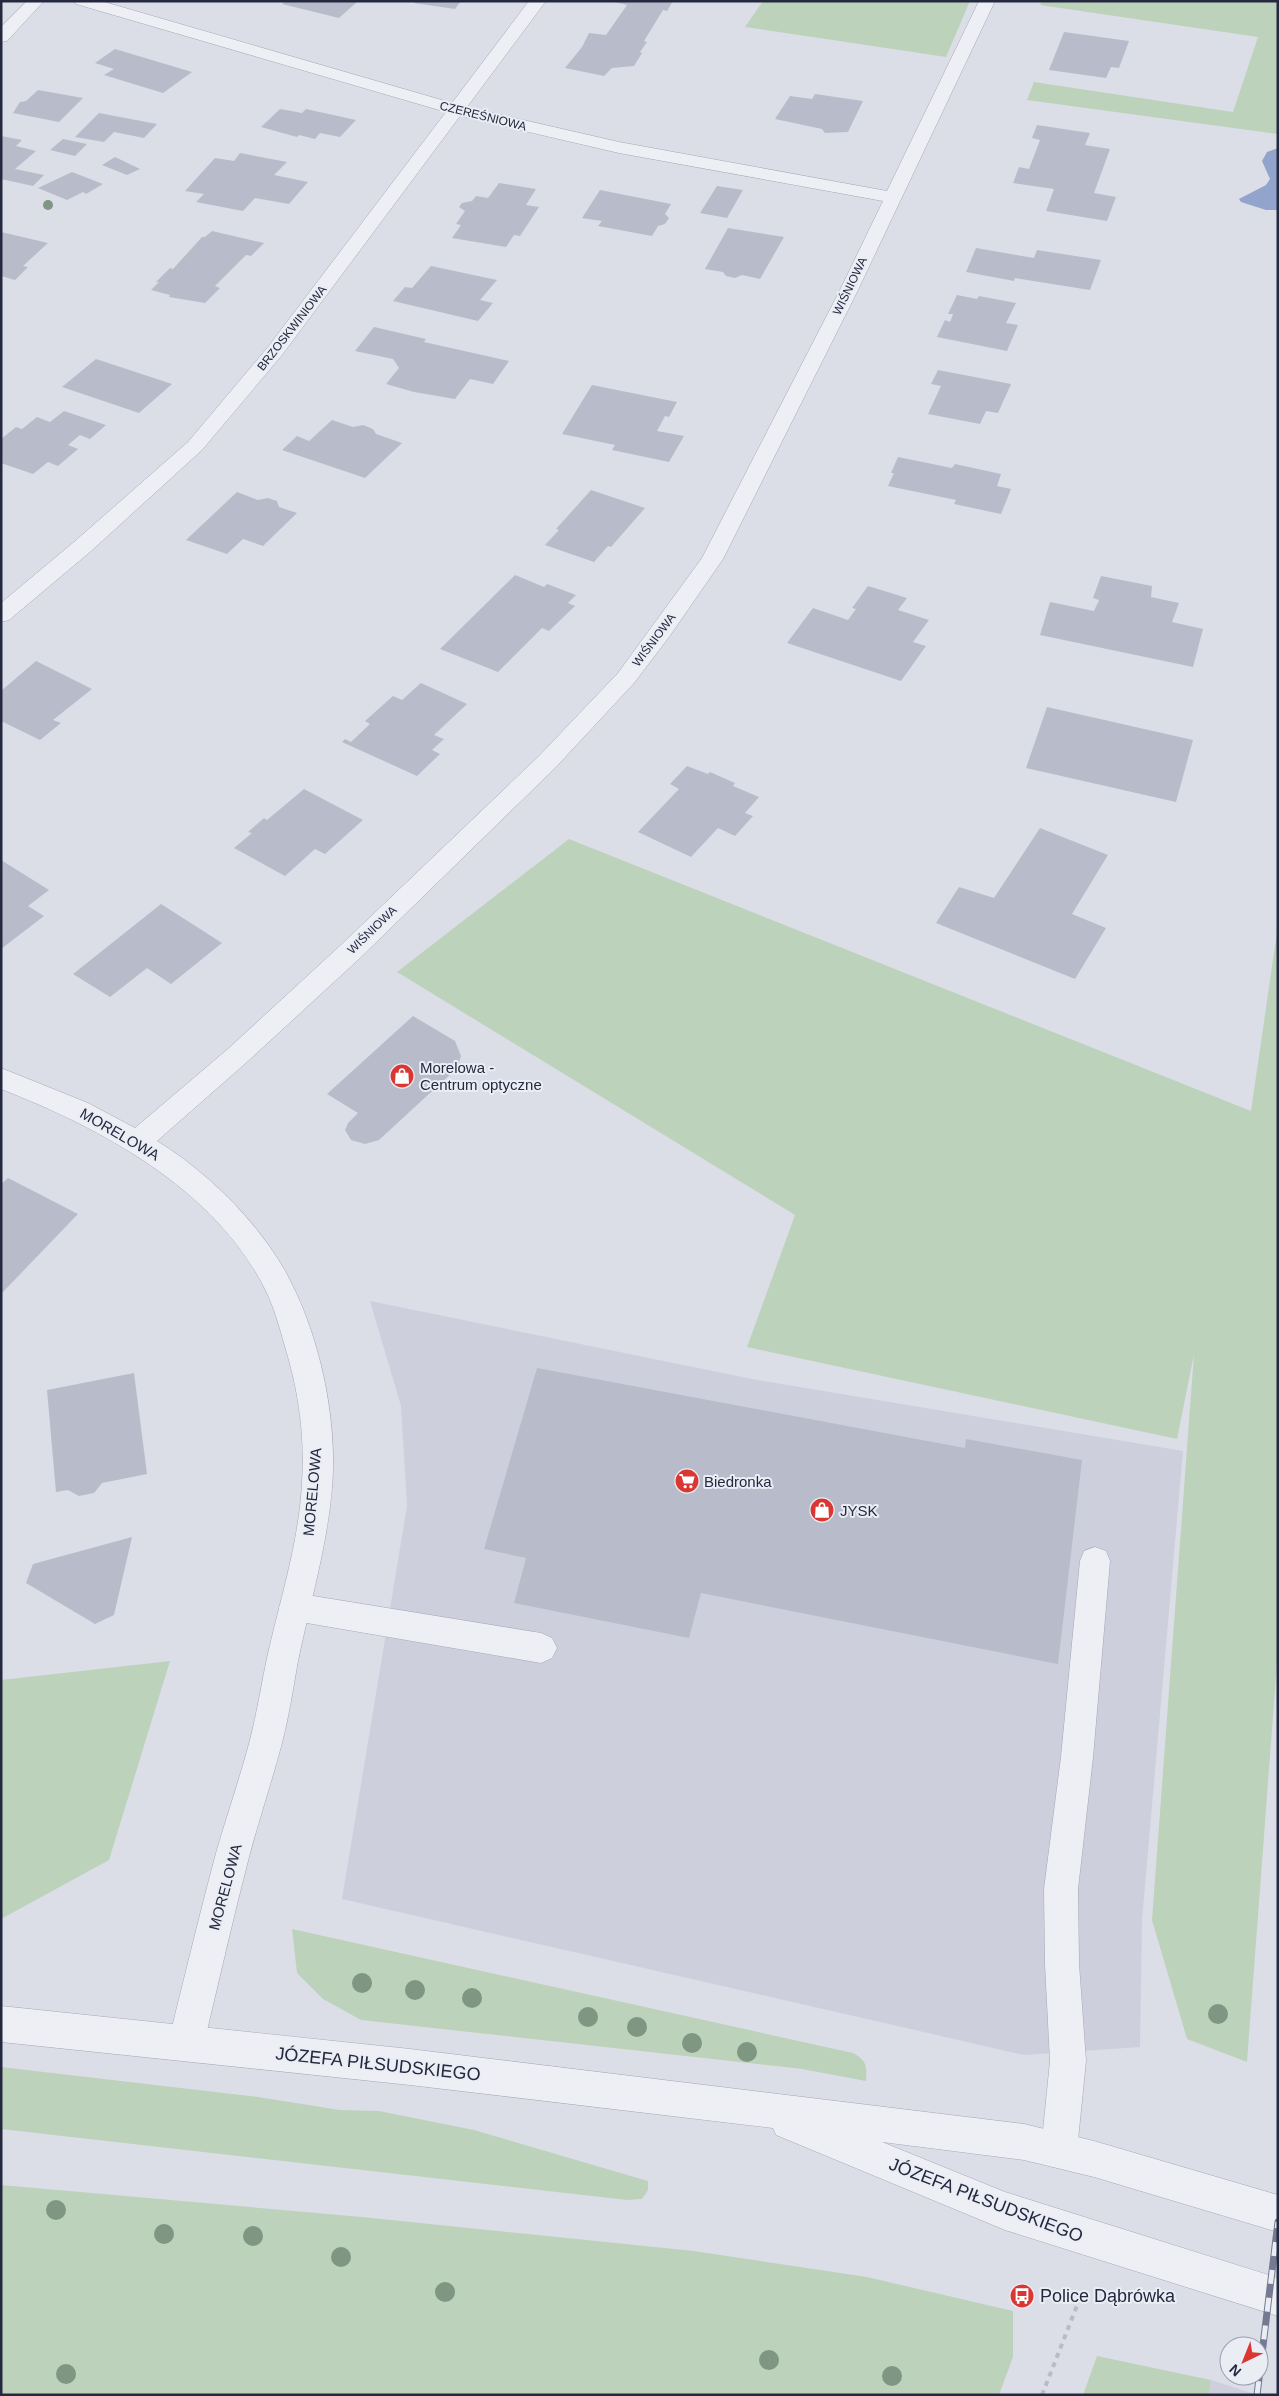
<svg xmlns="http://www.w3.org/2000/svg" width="1279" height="2396" font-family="Helvetica,sans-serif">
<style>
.built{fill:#cdd0dc}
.green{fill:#bdd2bb}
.water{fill:#92a4cb}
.building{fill:#b8bcca}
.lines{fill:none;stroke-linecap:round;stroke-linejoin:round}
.service-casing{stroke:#a4a8b5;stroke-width:1}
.minor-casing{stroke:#a4a8b5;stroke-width:1}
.tertiary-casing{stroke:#a4a8b5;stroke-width:1}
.path{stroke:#b9bcc6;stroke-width:4;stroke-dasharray:5 5;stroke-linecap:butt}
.service{fill:#eeeff5;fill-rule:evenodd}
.minor{fill:#eeeff5;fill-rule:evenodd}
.tertiary{fill:#eeeff5;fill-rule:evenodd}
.rail-casing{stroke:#737a92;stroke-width:7}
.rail{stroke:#ebedf5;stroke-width:5;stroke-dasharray:14;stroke-linecap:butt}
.tree{fill:#7e9682}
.labels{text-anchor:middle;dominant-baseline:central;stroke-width:4;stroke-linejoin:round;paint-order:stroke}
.far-street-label{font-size:12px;fill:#24293f;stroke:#ebedf5}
.poi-label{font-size:15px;fill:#24293f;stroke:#ebedf5;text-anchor:start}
.street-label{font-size:15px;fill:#24293f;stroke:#ebedf5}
.near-street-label{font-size:18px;fill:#24293f;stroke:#ebedf5}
.near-poi-label{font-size:18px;fill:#24293f;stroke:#ebedf5;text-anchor:start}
</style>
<rect width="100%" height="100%" fill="#dbdee7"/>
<path class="built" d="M370 1301 752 1379 1183 1451 1142 1920 1140 2047 1024 2055 342 1899 407 1506 401 1406Z
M1211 2380 1258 2395H1209Z"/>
<path class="green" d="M763 1H970L946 57 745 27Z
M1042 1H1278V134L1027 100 1034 82 1233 112 1258 37 1040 5Z
M569 839 1251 1111 1278 925V1650L1247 2062 1187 2039 1152 1920 1194 1354 1177 1439 747 1347 795 1215 397 972Z
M170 1661 109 1860 1 1919V1680Z
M292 1929 853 2053C867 2060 867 2067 866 2081L802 2069 361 2020 323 1999 297 1973Z
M1 2067 258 2097 340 2110 379 2111 474 2130 648 2181V2190L642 2199 627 2200 1 2129Z
M1 2185 362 2217 694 2251 867 2277 1013 2311V2357L999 2395H1Z
M1097 2356 1211 2380 1209 2395H1083Z"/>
<path class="water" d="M1278 148V210H1266L1241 202 1239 199 1266 185 1270 179 1262 161 1267 152Z"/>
<path class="building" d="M286 1H358L339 18 282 4Z
M416 1H461L455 9 414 3Z
M610 1H673L667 11 663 10 644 41 647 42 640 52 642 53 634 66 612 68 604 76 565 68 582 47 589 33 606 35 627 5Z
M1064 32 1129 41 1119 68 1111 67 1106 78 1049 70Z
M115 49 192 72 163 93 104 75 114 69 95 63Z
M38 90 83 98 59 122 13 113 20 102 26 101Z
M815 94 863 101 848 132 825 133 822 129 775 119 790 96 812 99Z
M280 109 302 113 306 109 356 120 340 137 320 133 315 139 299 135 297 137 261 127Z
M99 113 157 124 144 138 114 132 104 142 75 137Z
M1037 125 1090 133 1085 145 1110 149 1094 193 1116 197 1107 221 1046 211 1054 189 1013 183 1019 167 1029 169 1040 140 1032 138Z
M1 136 22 140 16 146 36 151 15 169 44 175 33 186 1 179Z
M63 139 87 144 75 156 50 150Z
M240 153 287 162 274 175 308 182 289 204 255 198 243 211 196 202 204 194 185 191 215 158 234 161Z
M115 157 140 169 127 175 102 165Z
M72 172 103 184 86 194 83 192 67 200 38 188Z
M499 183 536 189 526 205 539 207 520 236 514 235 506 247 452 238 461 225 456 224 465 211 459 207 462 203 472 201 476 196 488 198Z
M717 186 743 190 727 218 700 213Z
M600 190 671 204 665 214 669 218 665 224 658 226 652 236 598 226 602 221 582 218Z
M728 228 784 237 760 279 742 275 735 278 726 276 723 272 705 269Z
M212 231 264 243 251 256 246 255 215 286 220 288 205 303 169 297 170 295 151 290 159 282H156L170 268 173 269 202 237H205Z
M1 232 48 243 23 266 28 267 15 280 1 276Z
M976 248 1034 258 1037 250 1101 260 1090 290 1015 278 1014 281 966 272Z
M431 266 497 280 480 300 493 303 478 321 393 301 405 287 412 288Z
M957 295 977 299 979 296 1016 303 1006 323 1018 325 1007 351 937 337 945 320 950 322 953 314H948Z
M374 327 426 339 424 342 509 361 493 384 470 379 455 399 414 392 386 384 399 368 393 359 355 351Z
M96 359 172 384 139 413 62 387Z
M938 370 1011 384 998 413 986 411 980 424 928 414 941 386 931 384Z
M592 385 677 402 669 417 665 416 657 431 684 436 669 462 612 450 615 445 562 434Z
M64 411 106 425 90 439 80 435 68 445 78 449 58 466 48 462 33 474 1 463V439L16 427 22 429 37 417 50 422Z
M332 420 353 427 363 425 373 429 376 434 402 443 365 478 282 450 297 436 309 441Z
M898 457 952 468 955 464 1001 474 997 486 1011 489 1001 514 954 504 956 500 888 486 894 473H891Z
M591 490 645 508 611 547 608 546 594 562 545 545 559 530 556 529Z
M237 492 258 500 268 498 277 501 279 507 297 513 263 546 243 539 227 554 186 540Z
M515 575 544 587 547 584 576 595 568 603 575 606 549 631 542 628 498 672 440 649Z
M1101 576 1152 586 1151 597 1179 603 1172 622 1203 629 1193 667 1040 635 1050 602 1094 611 1099 600 1093 598Z
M868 586 907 598 898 610 929 620 913 642 926 646 901 681 787 643 813 608 848 620 856 609 852 608Z
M36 661 92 689 53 720 61 723 40 740 1 721V691Z
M421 683 467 704 434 735 444 739 432 750 440 754 417 776 342 742 345 739 351 742 370 724 365 721 393 696 402 700Z
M1047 707 1193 740 1176 802 1026 768Z
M687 766 708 774 710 772 735 783 733 786 759 797 745 813 753 816 735 836 718 828 691 857 638 832 679 789 670 784Z
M304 789 363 820 325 854 315 849 285 876 234 848 252 833 248 832 264 818 267 820Z
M1040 828 1108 855 1072 914 1106 928 1075 979 936 923 959 887 994 898Z
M1 860 49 890 28 906 44 916 1 949Z
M161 904 222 943 171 984 147 968 110 997 73 974Z
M413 1016 455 1041 461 1056 459 1063 455 1070 379 1140 365 1144 351 1140 345 1130 348 1123 358 1113 327 1094Z
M8 1178 78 1214 1 1294V1184Z
M537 1368 965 1448 966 1439 1082 1460 1058 1664 701 1593 689 1638 514 1603 526 1558 484 1549Z
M134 1373 147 1474 102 1483 94 1493 79 1496 68 1490 56 1492 47 1390Z
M132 1537 114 1615 95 1624 26 1583 33 1564Z"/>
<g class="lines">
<defs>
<path id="service" d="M1095 1547 1106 1551 1110 1561 1093 1757 1078 1889 1079 1964 1086 2061 1077 2150 1072 2163 1059 2168 1046 2163 1041 2150 1050 2061 1045 1964 1044 1889 1061 1757 1080 1561 1084 1551Z
M295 1593 541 1633 552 1638 557 1648 552 1658 541 1663 295 1621 284 1617 279 1607 284 1597Z"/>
<path id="minor" d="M74 1H101L452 103 529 1H546L467 107 619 142 887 191 979 1H995L858 290 723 559 669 637 634 683 555 768 360 958 247 1062 157 1141C207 1172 254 1218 284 1269 319 1331 338 1418 332 1488 327 1547 310 1603 298 1661 293 1689 289 1716 282 1743 272 1781 259 1819 249 1857 233 1918 219 1981 204 2043L199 2056 186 2061 173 2056 168 2043C184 1980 199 1916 216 1853 227 1815 240 1778 250 1740 257 1713 261 1686 267 1658 280 1600 299 1542 302 1483 305 1438 299 1393 286 1350 280 1329 274 1306 264 1287 213 1188 101 1128 1 1089V1068L88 1103 135 1128 229 1048 342 944 539 756 618 673 702 558 840 290 883 201 619 153 460 116 282 355 202 450 90 552 9 620 1 622V603L74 542 188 442 268 347 446 112 76 4Z"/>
<path id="tertiary" d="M27 1H44L7 41 1 42V27Z
M1 2006 410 2049 1024 2124 1094 2141 1278 2195V2232L1094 2177 1024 2160 882 2142 1005 2192 1278 2278V2316L1005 2230 776 2135 773 2128 410 2085 1 2042Z"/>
</defs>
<use href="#service" class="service-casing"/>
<use href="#minor" class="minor-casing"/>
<use href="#tertiary" class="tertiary-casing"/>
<path class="path" d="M1042 2395 1078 2303"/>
<use href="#service" class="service"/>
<use href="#minor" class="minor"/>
<use href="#tertiary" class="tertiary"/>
<defs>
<path id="rail" d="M1257 2395 1278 2222"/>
</defs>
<use href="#rail" class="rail-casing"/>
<use href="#rail" class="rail"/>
</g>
<g class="tree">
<circle cx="48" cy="205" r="5"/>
<circle cx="362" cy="1983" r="10"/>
<circle cx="415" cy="1990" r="10"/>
<circle cx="472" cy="1998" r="10"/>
<circle cx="1218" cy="2014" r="10"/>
<circle cx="588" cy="2017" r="10"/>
<circle cx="637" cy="2027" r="10"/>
<circle cx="692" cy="2043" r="10"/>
<circle cx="747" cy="2052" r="10"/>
<circle cx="56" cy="2210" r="10"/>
<circle cx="164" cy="2234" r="10"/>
<circle cx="253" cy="2236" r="10"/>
<circle cx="341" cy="2257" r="10"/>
<circle cx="445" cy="2292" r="10"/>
<circle cx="769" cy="2360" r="10"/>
<circle cx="66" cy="2374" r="10"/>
<circle cx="892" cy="2376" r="10"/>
</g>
<defs>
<symbol id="shop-disc" viewBox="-11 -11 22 22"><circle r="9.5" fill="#da3632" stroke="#ebedf5"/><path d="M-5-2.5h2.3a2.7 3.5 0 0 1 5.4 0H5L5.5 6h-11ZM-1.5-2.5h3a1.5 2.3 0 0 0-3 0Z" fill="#fff"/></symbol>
<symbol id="supermarket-disc" viewBox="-11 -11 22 22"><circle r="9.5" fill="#da3632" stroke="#ebedf5"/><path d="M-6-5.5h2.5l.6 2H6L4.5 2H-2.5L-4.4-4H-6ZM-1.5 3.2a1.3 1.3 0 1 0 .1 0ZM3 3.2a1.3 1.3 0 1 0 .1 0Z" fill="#fff"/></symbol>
<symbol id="bus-disc" viewBox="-11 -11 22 22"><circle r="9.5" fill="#da3632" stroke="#ebedf5"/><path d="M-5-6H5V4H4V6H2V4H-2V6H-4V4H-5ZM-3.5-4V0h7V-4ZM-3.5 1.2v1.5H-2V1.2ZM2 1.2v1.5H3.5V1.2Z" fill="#fff"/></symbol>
</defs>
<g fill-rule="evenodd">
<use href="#shop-disc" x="388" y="1062" width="28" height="28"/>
<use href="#supermarket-disc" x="673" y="1467" width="28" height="28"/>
<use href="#shop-disc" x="808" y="1496" width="28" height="28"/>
<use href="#bus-disc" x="1008" y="2282" width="28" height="28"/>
</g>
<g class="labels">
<g class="far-street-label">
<text transform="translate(483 116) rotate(14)">CZEREŚNIOWA</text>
<text transform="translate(850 286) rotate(-64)">WIŚNIOWA</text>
<text transform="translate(292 328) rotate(-52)">BRZOSKWINIOWA</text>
<text transform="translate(654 640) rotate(-53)">WIŚNIOWA</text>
<text transform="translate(372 930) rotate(-44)">WIŚNIOWA</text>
</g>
<g class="poi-label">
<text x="420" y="1067">Morelowa -<tspan x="420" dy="17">Centrum optyczne</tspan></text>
<text x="704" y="1481">Biedronka</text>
<text x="840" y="1510">JYSK</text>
</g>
<g class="street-label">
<text transform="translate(120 1134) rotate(30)">MORELOWA</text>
<text transform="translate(312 1492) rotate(-85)">MORELOWA</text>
<text transform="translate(225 1887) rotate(-75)">MORELOWA</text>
</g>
<g class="near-street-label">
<text transform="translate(378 2064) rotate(6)">JÓZEFA PIŁSUDSKIEGO</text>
<text transform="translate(986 2200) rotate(21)">JÓZEFA PIŁSUDSKIEGO</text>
</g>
<g class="near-poi-label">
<text x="1040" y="2296">Police Dąbrówka</text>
</g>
</g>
<rect width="1279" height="2396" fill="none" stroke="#24293f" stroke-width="5"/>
<g transform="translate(1244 2361) rotate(223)"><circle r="24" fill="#ebedf5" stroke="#9b9fac"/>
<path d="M0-4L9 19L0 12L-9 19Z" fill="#da3632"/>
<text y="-8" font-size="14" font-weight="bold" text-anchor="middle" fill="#24293f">N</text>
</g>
</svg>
